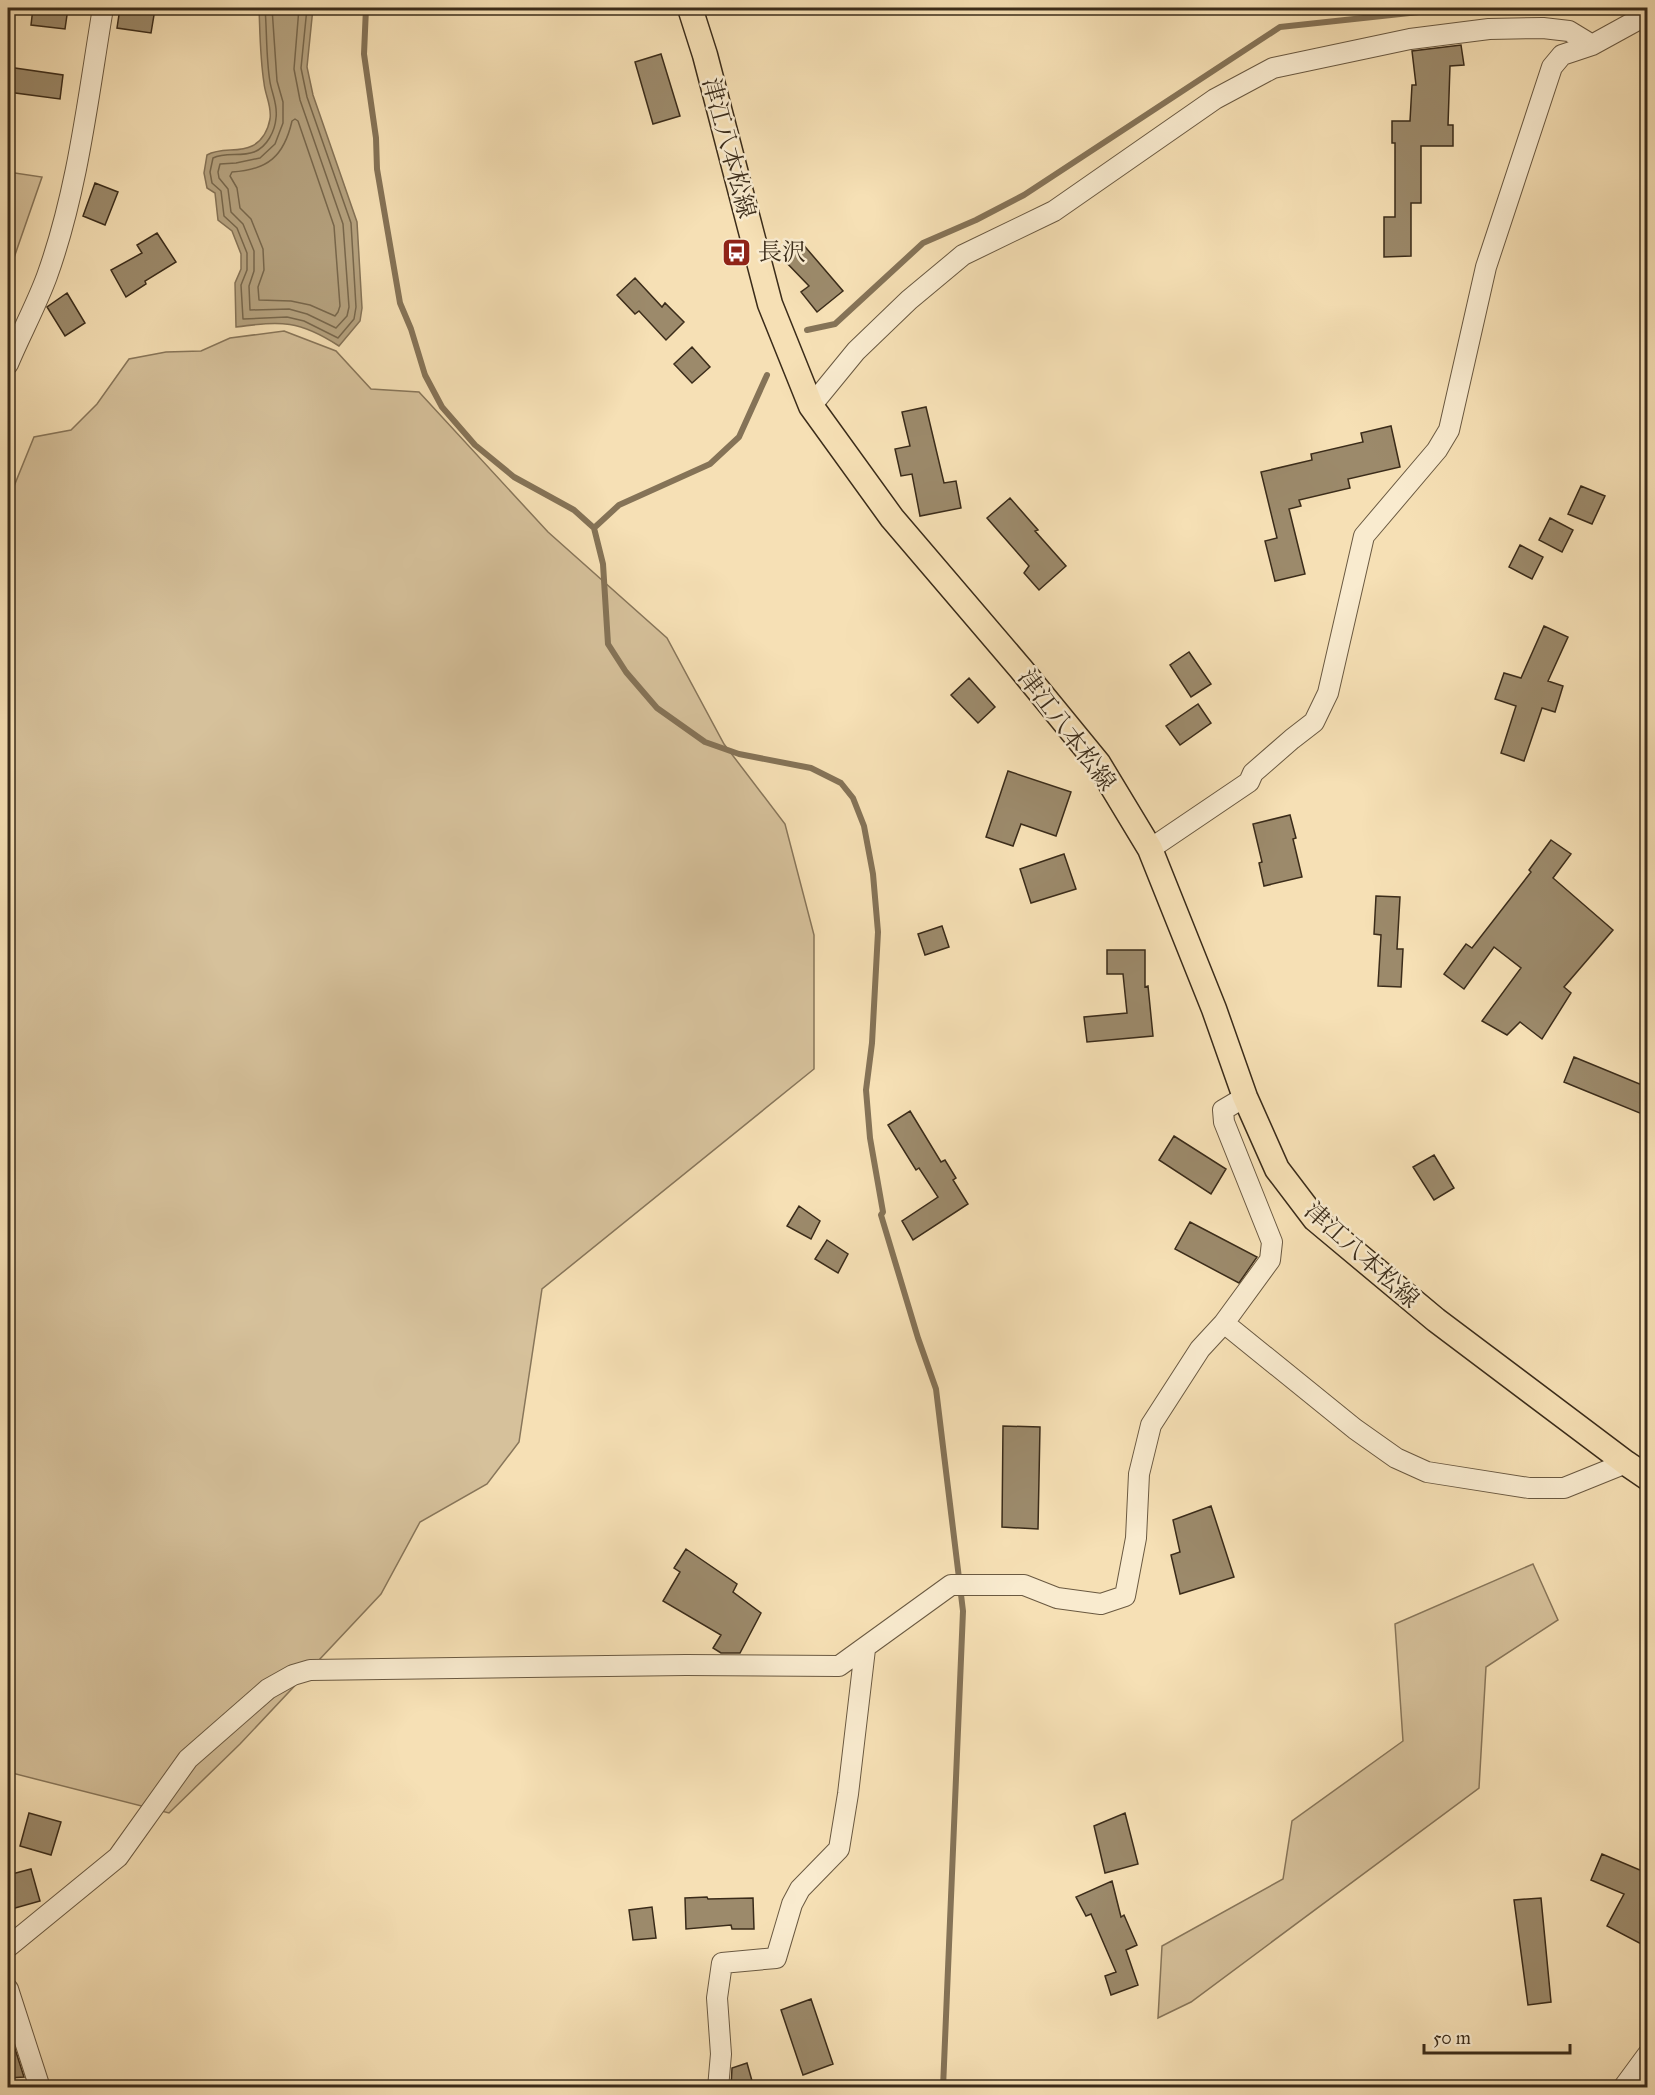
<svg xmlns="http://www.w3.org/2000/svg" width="1655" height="2095" font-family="'IM FELL Great Primer','Noto Serif JP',serif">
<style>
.green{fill:#d6c19b;stroke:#88765a;stroke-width:1.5}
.water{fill:#b6a380;stroke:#857357;stroke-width:1.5}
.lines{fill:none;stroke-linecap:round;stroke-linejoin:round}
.shore{stroke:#78684d;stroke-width:1.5}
.stream{stroke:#857357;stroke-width:6}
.building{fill:#9c8a6b;stroke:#3b2c1a;stroke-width:1.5}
.minor-casing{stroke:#6a5941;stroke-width:22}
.major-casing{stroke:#3b2c1a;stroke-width:27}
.minor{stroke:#f9ebcf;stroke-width:20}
.major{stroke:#f6e0b5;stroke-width:24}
.labels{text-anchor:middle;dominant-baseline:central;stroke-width:5;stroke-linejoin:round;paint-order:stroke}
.street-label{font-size:24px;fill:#3b2c1a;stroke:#f9ebcf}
.poi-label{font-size:24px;fill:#3b2c1a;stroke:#f9ebcf;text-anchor:start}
</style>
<rect width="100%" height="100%" fill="#f6e0b5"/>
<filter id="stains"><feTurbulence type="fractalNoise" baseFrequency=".00333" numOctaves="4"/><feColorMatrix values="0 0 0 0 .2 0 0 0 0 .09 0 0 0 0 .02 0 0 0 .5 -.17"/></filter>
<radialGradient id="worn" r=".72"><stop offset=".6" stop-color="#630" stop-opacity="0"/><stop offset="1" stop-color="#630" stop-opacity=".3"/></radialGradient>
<path class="green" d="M8 172 42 177 8 275Z
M284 331 336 351 371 389 419 392 548 532 667 638 724 744 785 824 814 935V1069L542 1289 519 1442 487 1484 420 1522 381 1594 240 1744 169 1813 8 1772V501L34 437 71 430 97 404 129 359 166 352 201 351 230 338Z
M1533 1564 1558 1620 1486 1667 1479 1788 1191 2002 1158 2018 1162 1946 1283 1879 1292 1821 1403 1741 1395 1624Z"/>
<path class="water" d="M259 8H313L307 67 313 95 357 222 362 308 360 321 339 346C299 320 282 321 236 327L235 283 241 269V254L232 231 218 220 215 193 207 188 204 173 207 155C221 147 238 153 252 146 262 141 268 130 270 119 272 106 265 95 264 83 260 58 260 32 259 8Z"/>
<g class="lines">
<path class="shore" d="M265 8C267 32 266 58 270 82 272 94 278 105 276 118 275 131 267 147 254 152 241 157 225 152 213 158L210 172 212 183 221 191 224 216 237 228 247 253V270L241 285 243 319 287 317 304 321 338 338 354 319 356 307 351 223 307 97 301 68 307 8
M272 8 277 81 283 102V123L275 144 260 158 236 163 220 164 218 172 219 178 228 189 231 212 243 224 254 251V271L249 286 250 310 289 309 307 314 336 328 347 316 349 307 343 224 300 100 294 69 299 8
M295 119 298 121 334 226 340 306 338 312 335 316 310 305 291 301 259 300 258 287 264 270 263 249 251 219 240 208 237 188 230 176 232 172C268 170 284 156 292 121Z"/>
<path class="stream" d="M366 8 364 54 376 138 377 169 400 303 411 329 425 375 442 407 475 445 514 477 574 510 594 528 603 564 608 644 626 672 657 708 705 742 739 754 811 768 841 783 853 798 864 826 873 874 878 932 872 1043 866 1090 870 1138 883 1212 881 1215 918 1338 936 1389 963 1611 943 2088
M807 330 835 324 923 243 976 220 1024 195 1280 27 1456 8
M594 528 619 505 710 464 739 437 767 375"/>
</g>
<path class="building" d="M33 8H68L65 29 31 25Z
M120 8 155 9 151 33 117 28Z
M1461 45 1464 65 1450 66 1448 125H1453V146H1421V203H1411V256L1384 257V217H1395V143H1392V121H1410L1412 85H1416L1412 51Z
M661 54 680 116 653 124 635 62Z
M8 67 63 75 60 99 8 92Z
M95 183 118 192 105 225 83 216Z
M157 233 176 262 145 281 146 284 126 297 111 270 142 253 137 245Z
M801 242 843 291 817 312 801 292 809 286 783 259Z
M635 278 662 307 665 303 684 322 666 340 639 311 635 314 617 295Z
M67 293 85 323 65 336 47 307Z
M692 347 710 367 692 383 674 364Z
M926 407 944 483 956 481 961 508 920 516 912 474 901 476 895 449 910 446 902 412Z
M1391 426 1400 467 1348 479 1350 488 1299 500 1301 506 1289 509 1305 574 1275 581 1265 541 1277 538 1261 472 1312 460 1311 454 1363 442 1361 433Z
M1581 486 1605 496 1592 524 1568 514Z
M1010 498 1038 530 1035 531 1066 566 1039 590 1024 573 1029 566 987 518Z
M1550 518 1573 530 1562 552 1539 540Z
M1520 545 1543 557 1532 579 1509 567Z
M1544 626 1568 637 1548 681 1563 686 1555 712 1542 708 1524 761 1501 753 1516 706 1495 699 1504 673 1521 678Z
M1189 652 1211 684 1191 697 1170 665Z
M969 678 995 707 978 723 951 695Z
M1198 704 1211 723 1180 745 1166 726Z
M1008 771 1071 792 1056 836 1021 824 1013 846 986 837Z
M1290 815 1296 838 1293 839 1302 877 1264 886 1259 863 1262 862 1253 824Z
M1551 840 1571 854 1553 878 1613 930 1564 987 1571 993 1542 1039 1520 1022 1507 1035 1482 1021 1521 968 1494 947 1464 989 1444 974 1466 944 1472 948 1531 872 1529 870Z
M1064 854 1076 889 1031 903 1020 869Z
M1376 896 1400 897 1397 949H1403L1401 987 1378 986 1381 935 1374 934Z
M942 926 949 947 925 955 918 934Z
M1107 950H1145V987L1148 986 1153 1036 1087 1042 1084 1017 1127 1013 1123 974H1107Z
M1574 1057 1647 1087V1116L1564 1082Z
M910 1111 941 1162 945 1160 956 1178 953 1180 968 1204 913 1240 902 1221 938 1197 919 1168 916 1170 888 1125Z
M1174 1136 1226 1169 1211 1194 1159 1160Z
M1434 1155 1454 1188 1434 1200 1413 1167Z
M799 1206 820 1221 811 1239 787 1226Z
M1190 1222 1257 1257 1239 1283 1175 1249Z
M827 1240 848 1254 838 1273 815 1259Z
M1003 1426 1040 1427 1038 1529 1002 1527Z
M1211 1506 1234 1577 1180 1594 1171 1555 1180 1552 1173 1520Z
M686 1549 737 1584 733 1592 761 1613 740 1653H721L713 1648 721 1635 663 1601 680 1572 674 1568Z
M29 1813 61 1822 51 1855 20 1846Z
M1125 1813 1138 1864 1105 1873 1094 1826Z
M1602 1854 1647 1873V1947L1607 1926 1624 1894 1591 1880Z
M31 1869 40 1901 8 1910V1875Z
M1112 1881 1121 1917 1124 1915 1137 1945 1126 1950 1138 1985 1111 1995 1105 1976 1116 1972 1091 1914 1086 1916 1076 1897Z
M707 1897 708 1899 753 1898 754 1929H732L731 1925 686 1929 685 1898Z
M1541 1898 1551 2002 1528 2005 1514 1900Z
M652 1907 656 1938 633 1940 629 1910Z
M811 1999 833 2064 803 2075 781 2010Z
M9 2030 24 2077 8 2078Z
M747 2063 754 2088H731L732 2068Z"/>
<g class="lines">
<defs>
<path id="minor" d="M8 364C20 335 36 306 47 276 78 190 88 97 103 8
M811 406 856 351 909 300 963 255 1054 211 1215 99 1273 68 1410 39 1489 29 1543 28 1569 31 1592 45
M1150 849 1249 782 1253 773 1292 739 1314 722 1328 693 1364 536 1437 450 1449 430 1486 267 1552 67 1562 55 1592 45 1643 17H1648
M1224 1323 1355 1429 1396 1458 1427 1472 1529 1488H1564L1626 1463
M8 1947 118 1857 188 1759 268 1689 293 1675 310 1670 686 1665 839 1666 951 1585H1024L1057 1598 1101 1604 1125 1596 1136 1538 1139 1474 1151 1425 1200 1349 1224 1323 1270 1260 1272 1242 1224 1122 1223 1110 1245 1097
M8 1989 40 2088
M718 2088 721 2054 717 1998 722 1963 776 1958 792 1904 800 1889 839 1849 848 1794 865 1649
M1623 2088 1648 2054"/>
<path id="major" d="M690 8 705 55 770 304 811 406 892 518 1021 669 1098 763 1150 849 1214 1009 1245 1097 1277 1169 1315 1219 1436 1320 1626 1463 1648 1478"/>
</defs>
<use href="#minor" class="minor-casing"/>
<use href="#major" class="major-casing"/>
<use href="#minor" class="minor"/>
<use href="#major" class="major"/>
</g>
<defs>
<symbol id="bus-square" viewBox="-11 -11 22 22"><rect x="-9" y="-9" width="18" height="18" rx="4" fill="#8f2418" stroke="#f9ebcf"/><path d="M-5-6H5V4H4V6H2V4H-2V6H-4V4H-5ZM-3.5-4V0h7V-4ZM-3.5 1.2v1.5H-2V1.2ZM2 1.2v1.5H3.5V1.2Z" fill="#fff"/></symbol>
</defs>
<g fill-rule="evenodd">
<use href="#bus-square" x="720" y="236" width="33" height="33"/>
</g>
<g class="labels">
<g class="street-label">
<text transform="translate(729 148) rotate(75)">津江八本松線</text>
<text transform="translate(1067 730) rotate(53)">津江八本松線</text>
<text transform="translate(1362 1255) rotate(42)">津江八本松線</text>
</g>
<g class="poi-label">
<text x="758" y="252">長沢</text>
</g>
</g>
<rect width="1655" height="2095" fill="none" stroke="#f6e0b5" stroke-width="30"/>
<rect x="9" y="9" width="1637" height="2077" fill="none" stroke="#3b2c1a" stroke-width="3"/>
<rect x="15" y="15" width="1625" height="2065" fill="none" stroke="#3b2c1a" stroke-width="1.5"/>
<path d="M1424 2044v9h146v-9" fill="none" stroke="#3b2c1a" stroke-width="3"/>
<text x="1433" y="2044" font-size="18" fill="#3b2c1a" stroke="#f9ebcf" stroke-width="4.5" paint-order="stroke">50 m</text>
<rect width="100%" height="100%" filter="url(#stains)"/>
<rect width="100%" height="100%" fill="url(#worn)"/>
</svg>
